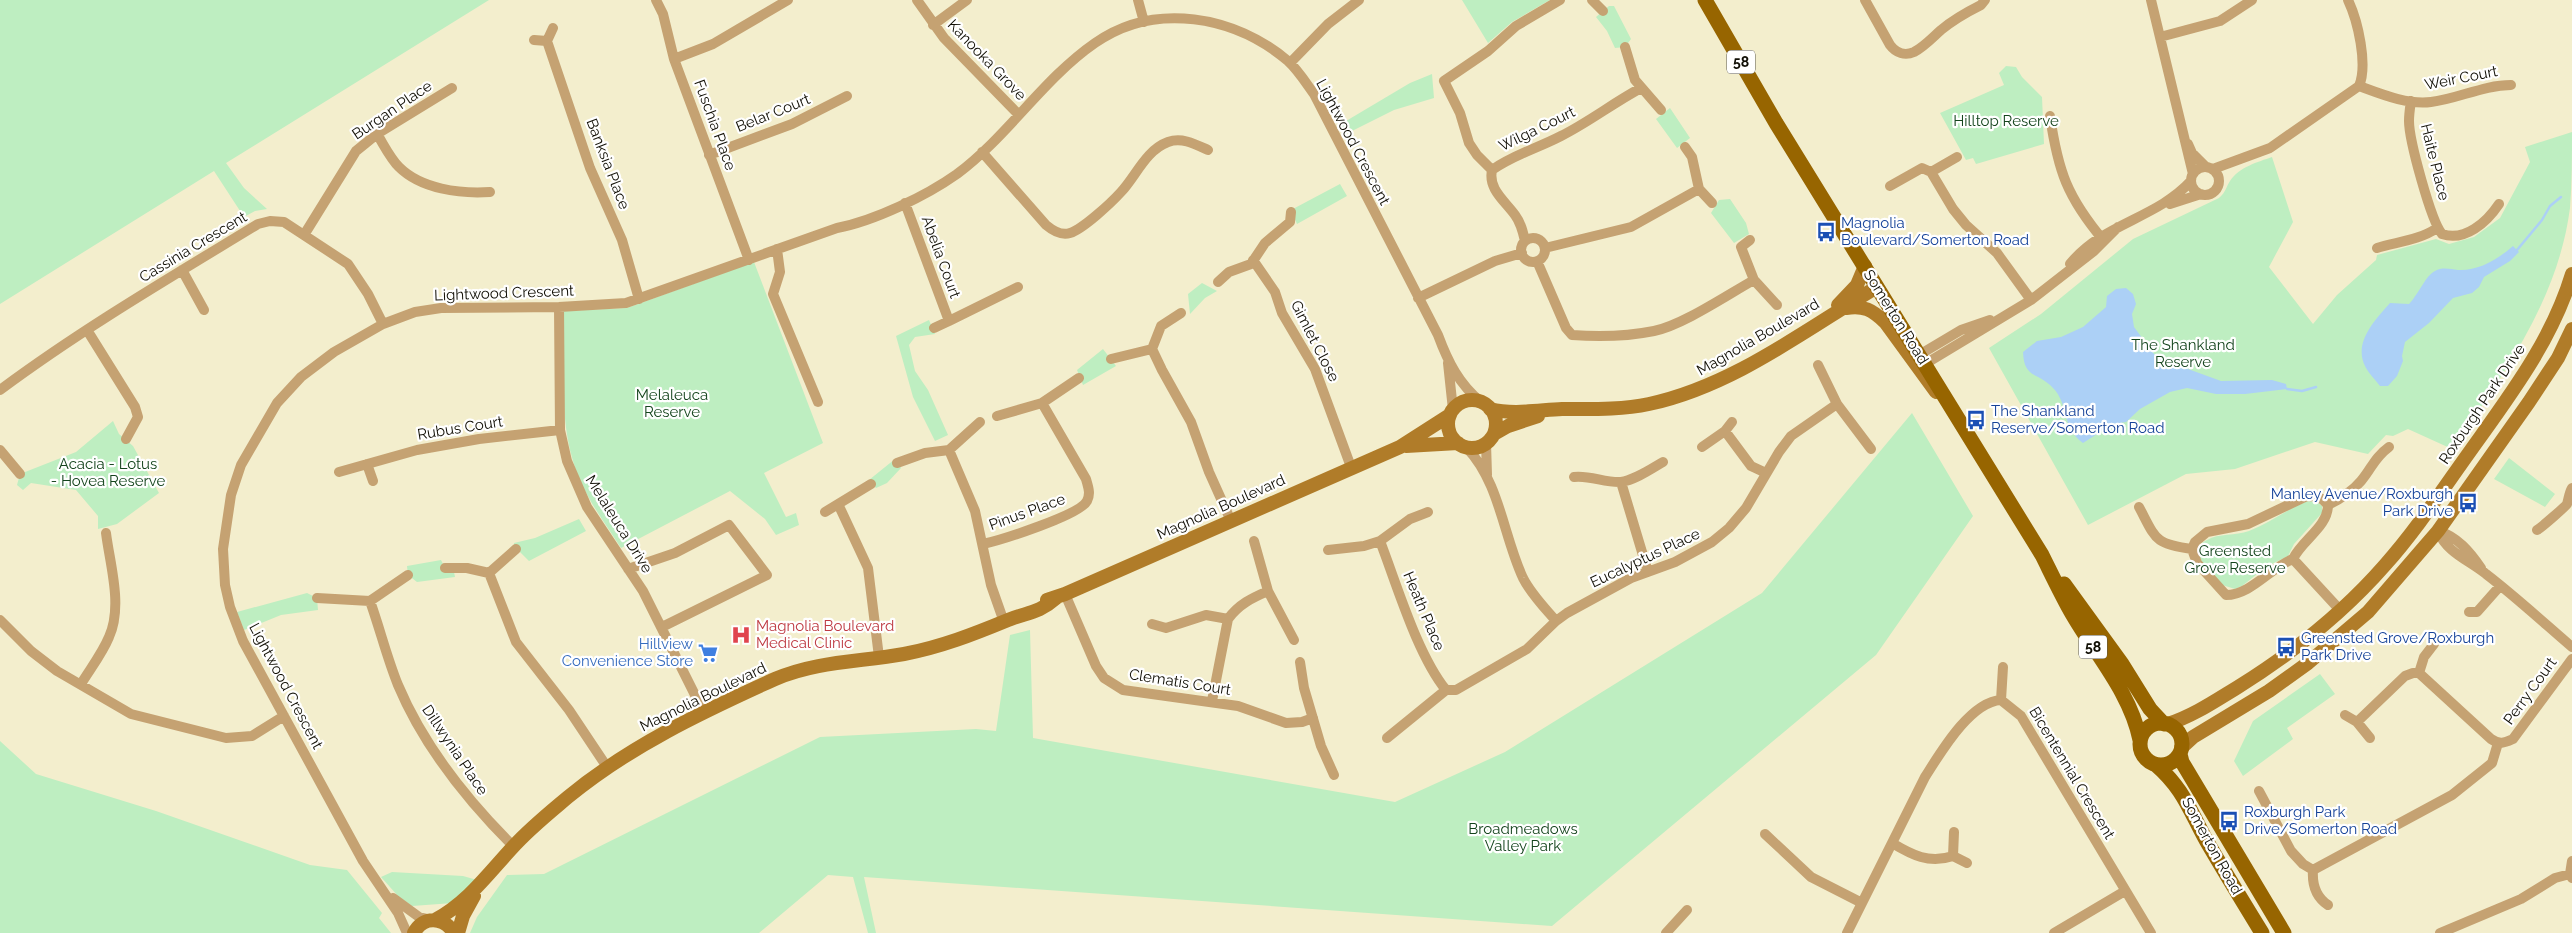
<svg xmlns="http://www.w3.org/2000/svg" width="2572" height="933" font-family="Raleway,sans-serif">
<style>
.green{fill:#beeec1}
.water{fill:#acd0f6}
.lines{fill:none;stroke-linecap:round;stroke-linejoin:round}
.stream{stroke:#acd0f6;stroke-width:2.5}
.street{stroke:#c5a272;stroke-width:10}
.secondary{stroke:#b07c29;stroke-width:14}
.primary{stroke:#976500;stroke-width:15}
.labels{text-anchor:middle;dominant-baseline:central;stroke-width:4.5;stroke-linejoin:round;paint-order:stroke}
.shield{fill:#fff;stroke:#58564f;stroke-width:1}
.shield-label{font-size:14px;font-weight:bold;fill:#100e04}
.street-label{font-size:15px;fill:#100e04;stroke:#fff}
.park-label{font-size:15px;fill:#14441c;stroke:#fff}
.transit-label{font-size:15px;fill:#164399;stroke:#fff;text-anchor:start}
.health-label{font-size:15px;fill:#be3a42;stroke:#fff;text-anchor:start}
.shop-label{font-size:15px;fill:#366cbe;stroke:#fff;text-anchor:end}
</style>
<rect width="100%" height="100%" fill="#f3eecd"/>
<path class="green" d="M0 0H489L226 163 244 188 267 209 255 211 244 217 214 171 0 304Z
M1462 0H1550L1512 22 1488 43Z
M1609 6H1614L1631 39 1625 47 1615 48 1607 31 1596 17Z
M2006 66 2016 67 2022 77 2042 97 2044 144 1976 164 1973 158 1966 160 1940 113 2004 85 1999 73Z
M1432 74 1434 98 1394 110 1346 134 1341 124 1410 83Z
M1670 108 1690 138 1677 148 1656 119Z
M2572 132C2572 157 2572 183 2570 208 2558 300 2504 374 2452 449L2408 429 2393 436 2386 435 2368 454 2315 442 2235 469 2186 474 2088 525 1989 348 2041 314 2133 239 2219 198C2226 192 2226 187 2230 181 2239 167 2258 162 2272 157L2293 222 2269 267 2313 324 2337 295 2376 260 2377 255 2436 239 2449 244 2474 237 2500 218 2530 162 2525 147Z
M1340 184 1347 196 1297 224 1291 210Z
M1730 199 1746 223 1749 234 1734 243 1711 213 1719 200Z
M754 262 823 443 764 473 786 517 796 513 799 525 776 535 765 519 730 491 621 548C603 520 582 493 573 461 559 415 564 358 563 311L627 308Z
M1202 283 1217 291 1205 298 1190 314 1188 294Z
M929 320 935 334 915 337 909 345 915 371 928 390 948 435 935 441 913 397 896 336Z
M1103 349 1116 366 1083 385 1077 370Z
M1912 413 1973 516 1876 655 1552 926 864 877 876 933H868L853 877 828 875 759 933H470L477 917 507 875 544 874 820 737 976 729 996 731 1010 635 1030 630 1033 738 1395 802 1505 752 1762 593Z
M113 421 119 434 133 446 159 493 117 524 98 529V516L76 490 31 483 23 490 17 485 20 474 76 452Z
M2509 458 2555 494 2545 507 2494 479Z
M895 459 901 468 887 483 876 488 869 480Z
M2308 501 2317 502 2322 506V513L2294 544 2288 556 2266 567 2242 586 2235 589 2219 584 2197 555C2197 548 2200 543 2207 540 2219 533 2235 536 2249 531 2270 523 2287 509 2308 501Z
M579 519 586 531 529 561 514 546V543L535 538Z
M441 560 445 568 454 572 455 577 417 582 408 575 407 566Z
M307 593 317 598 318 610 281 615 244 630 237 612Z
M2320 674 2335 694 2287 728 2293 739 2243 776 2234 761 2253 721Z
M0 741 36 774 156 811 310 865 347 870 382 913 379 918 391 933H0Z
M392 872 463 876 477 880 453 903 412 906 398 896 381 877Z"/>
<path class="water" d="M2513 246 2519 252 2510 261 2484 277 2479 287 2472 293 2453 298 2429 323 2405 342 2402 356 2403 361 2397 376 2388 386H2380C2375 379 2368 373 2365 366 2353 342 2376 319 2390 303L2409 304C2418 295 2426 275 2435 271 2442 267 2450 269 2458 270 2479 271 2498 259 2513 246Z
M2126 288 2133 294 2136 304 2132 314 2134 327 2154 354 2166 361 2221 381 2272 380 2286 384 2287 389 2245 394H2216L2187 388 2170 392 2140 409 2126 422 2113 424 2083 443C2061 427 2069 404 2053 388 2038 372 2024 379 2023 352L2037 341 2061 337 2083 327 2106 307 2107 296 2116 289Z"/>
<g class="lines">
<path class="stream" d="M2517 250 2542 220 2550 206 2561 197
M2287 389 2302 391 2316 387"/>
<path class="street" d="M656 0 663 14 674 59 749 260
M917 0 944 38 1019 115
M1138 0 1144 22
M1592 0 1603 11
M1865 0 1890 45C1896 53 1905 56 1914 52 1924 47 1933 37 1941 30 1953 20 1967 12 1981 5L1985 0
M2151 0 2193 174
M933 25 967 0
M2160 37 2220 21 2252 0
M534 40 547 41 553 28
M547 41 590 168 622 240 639 299
M1625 47 1635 80 1661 110
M674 59 713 44 788 0
M1290 63 1328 24 1359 0
M2359 86C2381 94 2407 105 2431 102 2458 99 2483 85 2511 85
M2411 101C2410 108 2409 114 2409 121 2409 140 2431 221 2442 234 2465 242 2487 222 2499 204
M2050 116C2058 171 2067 197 2104 241
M377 134C384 145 390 158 399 167 421 189 460 194 490 192
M2188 144 2192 153 2206 167
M1685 147 1692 157 1699 189 1712 203
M982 152 1046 225C1052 230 1061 236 1070 233 1083 229 1111 203 1121 192 1136 176 1146 150 1168 142 1182 137 1195 144 1208 150
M709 155 792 124 847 96
M2191 181a14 14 0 1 1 28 0a14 14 0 1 1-28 0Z
M2213 169 2270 148 2359 86C2368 65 2358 21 2348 0
M1492 170 1477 155 1469 143 1460 113 1444 81 1488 51 1516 26 1560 0
M1931 172 1957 157
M1890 186 1922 168 1931 172 1953 209 1966 225 1997 253 2031 300
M905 203 949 321 1018 287
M2170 204 2201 194
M304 235 356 151 377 134 452 88
M1521 250a12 12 0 1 1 24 0a12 12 0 1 1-24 0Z
M1750 240 1741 247 1754 280 1777 305
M1525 241C1523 232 1521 223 1515 215 1504 200 1488 189 1492 170 1513 155 1538 148 1561 136 1589 122 1613 103 1641 88
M1545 248 1631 227 1699 189
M2377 248C2397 242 2420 240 2437 228
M777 249 780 272 773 294 818 402
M1253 260 1275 292 1282 313 1315 369 1351 467
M1537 261 1566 328 1572 335C1598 337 1629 336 1654 331 1683 325 1727 295 1754 280
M2070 264C2103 223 2156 219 2191 181
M182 270 204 310
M1218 282 1229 272 1251 264 1265 243 1290 222 1291 212
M1418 298 1495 261 1522 253
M559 307 560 430 567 461 587 507 643 591 704 713
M934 328 949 321
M87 330 135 407 138 417 126 439
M1152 349 1162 370 1191 422 1209 472 1231 521
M1919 355 1961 330 1990 320
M1111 359 1152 349 1161 326 1181 313
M1448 363 1453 410
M1925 364 2031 300 2094 251 2118 227
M1818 365 1837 404 1871 449
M0 390C82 329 171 277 258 224L270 221 284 222 348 264 368 294 383 324
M997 416 1042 403 1079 378
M1725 431 1751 466 1766 473
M1486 443 1487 475
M1702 447 1725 431 1732 422
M1467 448C1500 483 1503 535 1523 578 1531 594 1544 607 1556 621
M0 450 20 474
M949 450 975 511 991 585 1004 622
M897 463 925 453 949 450 980 422
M367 464 373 481
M339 472 417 450 479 439 560 430
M1574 477C1590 475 1605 483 1621 482 1635 480 1651 469 1663 462
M1621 482 1648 572
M2307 496C2317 496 2322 497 2328 505 2328 527 2302 540 2293 559 2271 567 2251 595 2226 595L2197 563 2192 549 2195 542 2207 532 2248 524Z
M2328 505C2340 499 2352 492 2361 481 2372 468 2374 458 2389 447
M839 506 868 568 879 657
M2139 507C2156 539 2154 544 2192 549
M825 512 871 484
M2537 530C2542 527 2566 506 2567 504 2569 498 2569 493 2572 488
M2438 531C2447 553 2469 560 2486 574 2516 597 2544 623 2572 647
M2438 531C2457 536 2470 552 2481 568
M1254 541 1268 591 1294 640
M1380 541C1397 585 1417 654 1446 690
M983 544C1001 540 1080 515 1087 501 1091 493 1088 487 1086 479L1042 403
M1328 550 1364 546 1380 541 1410 519 1428 512
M2293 559 2340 610
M445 568H467L489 573 516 549
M628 569 675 553 729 525 767 575 662 627
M489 573 516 642 569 710 607 767
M1065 594 1096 666 1104 678 1123 690 1238 706 1286 723 1302 722 1313 718
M317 598 370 601 408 575
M370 601C380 629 387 658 398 685 424 747 466 799 513 846
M2469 612H2477L2500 586
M0 620 31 651 57 671 131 714 226 738 252 736 284 716
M1152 624 1166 628 1206 615 1228 619
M1300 662 1304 688 1321 746 1334 775
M2419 673 2424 657 2434 644
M81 684C90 669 102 654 109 637 123 606 110 565 106 533
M2001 700 2003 667
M1212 701 1228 619C1239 604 1252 598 1268 591
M2345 715 2357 722 2370 738
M2357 722 2405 676 2413 673H2419L2491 739C2500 745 2504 743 2513 739L2572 659
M1387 738 1446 690H1456L1527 649 1556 621 1567 613 1631 578 1675 562 1712 542 1729 528 1746 508 1779 452 1791 436 1837 404
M2259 791 2291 851 2303 864 2313 870C2312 884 2316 897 2328 905
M1954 832 1953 856 1967 863
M1765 834 1811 877 1862 903
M1892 843C1912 855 1929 864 1953 856
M2572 861 2570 874 2572 878
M2313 870 2452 795 2492 763 2498 743
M393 898 419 917 432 920
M407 933 398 913 363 861 243 641 230 607 225 585 223 549 231 495 241 465 277 403 301 377 334 352 383 324 415 312 441 308 559 307 626 303 837 228C874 221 926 196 957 174 1008 136 1043 79 1095 43 1155 1 1235 16 1288 61 1298 70 1306 83 1314 94L1438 335C1448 362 1459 384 1481 402
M1666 933 1687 910
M1847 933 1925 777C1941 752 1970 702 2001 700L2021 716 2151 933
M2054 933 2125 891
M2440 933 2521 899 2555 878 2570 874"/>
<path class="secondary" d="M1838 305 1857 285 1865 266
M1846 308C1864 305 1872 310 1885 322L1936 392
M1448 424a24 24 0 1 1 48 0a24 24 0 1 1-48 0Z
M1490 409C1513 415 1539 410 1562 409 1591 409 1621 410 1649 404 1733 386 1805 330 1877 287
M1494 434 1508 426 1538 416
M1406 446 1458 443
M1047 600 1065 594 1400 447 1450 415
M2168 724C2193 716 2215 701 2238 687 2291 654 2344 612 2385 565 2417 529 2443 489 2471 450 2511 394 2552 340 2572 274
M2181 748 2193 737 2269 691 2308 663 2368 612 2438 531 2529 402 2558 358 2572 329
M435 920C467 903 488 874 512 848 529 829 549 813 568 797 630 746 702 712 775 679 817 661 860 662 904 654 941 647 974 634 1008 620 1027 612 1038 614 1056 598
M414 933C423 915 444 917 454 933
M458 933 463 916 474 896"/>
<path class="primary" d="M1705 0 1776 123 2042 555C2051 573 2060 592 2070 610 2094 653 2130 691 2140 740
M2064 584 2122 664 2150 709 2164 724
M2140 744a21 21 0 1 1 42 0a21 21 0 1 1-42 0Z
M2180 754 2182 762 2284 933
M2155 764C2183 788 2189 809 2206 840 2224 871 2243 902 2262 933"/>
</g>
<defs>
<symbol id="bus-bare" viewBox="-9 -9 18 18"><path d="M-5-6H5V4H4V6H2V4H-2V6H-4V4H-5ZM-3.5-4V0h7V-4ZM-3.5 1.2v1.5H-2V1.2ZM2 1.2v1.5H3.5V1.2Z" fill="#1a4fb4" stroke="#fff" stroke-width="2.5" paint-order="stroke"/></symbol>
<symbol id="hospital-bare" viewBox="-9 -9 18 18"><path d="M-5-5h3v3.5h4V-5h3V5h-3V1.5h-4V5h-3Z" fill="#e0444e" stroke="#fff" stroke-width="2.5" paint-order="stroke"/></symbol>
<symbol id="supermarket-bare" viewBox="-9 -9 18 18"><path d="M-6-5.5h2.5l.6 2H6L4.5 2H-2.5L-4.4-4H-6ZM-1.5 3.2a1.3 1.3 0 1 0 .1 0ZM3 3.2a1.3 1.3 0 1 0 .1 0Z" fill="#3f7fe0" stroke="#fff" stroke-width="2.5" paint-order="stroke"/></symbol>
</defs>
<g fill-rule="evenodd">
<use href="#bus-bare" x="1812" y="218" width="28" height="28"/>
<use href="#bus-bare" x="1962" y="406" width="28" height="28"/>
<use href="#bus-bare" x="2454" y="489" width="28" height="28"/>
<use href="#hospital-bare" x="727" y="621" width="28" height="28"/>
<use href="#bus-bare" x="2272" y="633" width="28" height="28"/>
<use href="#supermarket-bare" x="694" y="639" width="28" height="28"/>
<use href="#bus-bare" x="2215" y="807" width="28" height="28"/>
</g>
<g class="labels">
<g class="shield">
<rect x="1727" y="50.5" width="28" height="23" rx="4"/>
<rect x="2079" y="635.5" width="28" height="23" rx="4"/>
</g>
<g class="shield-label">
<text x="1741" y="62">58</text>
<text x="2093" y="647">58</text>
</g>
<g class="street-label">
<text transform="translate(987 60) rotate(46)">Kanooka Grove</text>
<text transform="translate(2461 78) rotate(-11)">Weir Court</text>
<text transform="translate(392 110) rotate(-34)">Burgan Place</text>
<text transform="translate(773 113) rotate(-22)">Belar Court</text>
<text transform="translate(715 125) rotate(70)">Fuschia Place</text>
<text transform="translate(1537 129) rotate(-26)">Wilga Court</text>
<text transform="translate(1353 142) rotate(62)">Lightwood Crescent</text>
<text transform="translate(2435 162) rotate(76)">Haite Place</text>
<text transform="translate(608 164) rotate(69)">Banksia Place</text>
<text transform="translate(193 247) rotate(-31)">Cassinia Crescent</text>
<text transform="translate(941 257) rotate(70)">Abelia Court</text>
<text transform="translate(504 293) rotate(-2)">Lightwood Crescent</text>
<text transform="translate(1896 317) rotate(58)">Somerton Road</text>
<text transform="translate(1758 337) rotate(-30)">Magnolia Boulevard</text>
<text transform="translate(1315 341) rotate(63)">Gimlet Close</text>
<text transform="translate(2482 404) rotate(-56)">Roxburgh Park Drive</text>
<text transform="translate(460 428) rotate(-9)">Rubus Court</text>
<text transform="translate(1221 507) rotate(-24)">Magnolia Boulevard</text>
<text transform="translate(1027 512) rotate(-20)">Pinus Place</text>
<text transform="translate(619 524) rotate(58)">Melaleuca Drive</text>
<text transform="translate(1645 558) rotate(-25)">Eucalyptus Place</text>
<text transform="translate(1424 611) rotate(67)">Heath Place</text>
<text transform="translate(1180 682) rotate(9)">Clematis Court</text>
<text transform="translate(286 686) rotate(62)">Lightwood Crescent</text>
<text transform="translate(2530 691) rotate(-54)">Perry Court</text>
<text transform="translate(703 697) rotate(-26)">Magnolia Boulevard</text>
<text transform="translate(455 750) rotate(56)">Dillwynia Place</text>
<text transform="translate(2072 773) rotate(59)">Bicentennial Crescent</text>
<text transform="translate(2212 846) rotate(61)">Somerton Road</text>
</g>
<g class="park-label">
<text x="2006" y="121">Hilltop Reserve</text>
<text x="2183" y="345">The Shankland<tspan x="2183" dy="17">Reserve</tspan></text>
<text x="672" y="395">Melaleuca<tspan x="672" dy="17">Reserve</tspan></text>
<text x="108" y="464">Acacia - Lotus<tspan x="108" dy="17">- Hovea Reserve</tspan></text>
<text x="2235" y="551">Greensted<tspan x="2235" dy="17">Grove Reserve</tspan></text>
<text x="1523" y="829">Broadmeadows<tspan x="1523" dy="17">Valley Park</tspan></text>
</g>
<g class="transit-label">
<text x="1841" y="223">Magnolia<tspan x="1841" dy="17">Boulevard/Somerton Road</tspan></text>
<text x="1991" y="411">The Shankland<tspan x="1991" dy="17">Reserve/Somerton Road</tspan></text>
<text x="2453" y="494" text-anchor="end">Manley Avenue/Roxburgh<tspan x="2453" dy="17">Park Drive</tspan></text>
<text x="2301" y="638">Greensted Grove/Roxburgh<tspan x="2301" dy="17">Park Drive</tspan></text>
<text x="2244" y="812">Roxburgh Park<tspan x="2244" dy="17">Drive/Somerton Road</tspan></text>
</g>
<g class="health-label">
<text x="756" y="626">Magnolia Boulevard<tspan x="756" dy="17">Medical Clinic</tspan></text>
</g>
<g class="shop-label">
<text x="693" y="644">Hillview<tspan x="693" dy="17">Convenience Store</tspan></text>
</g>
</g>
</svg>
